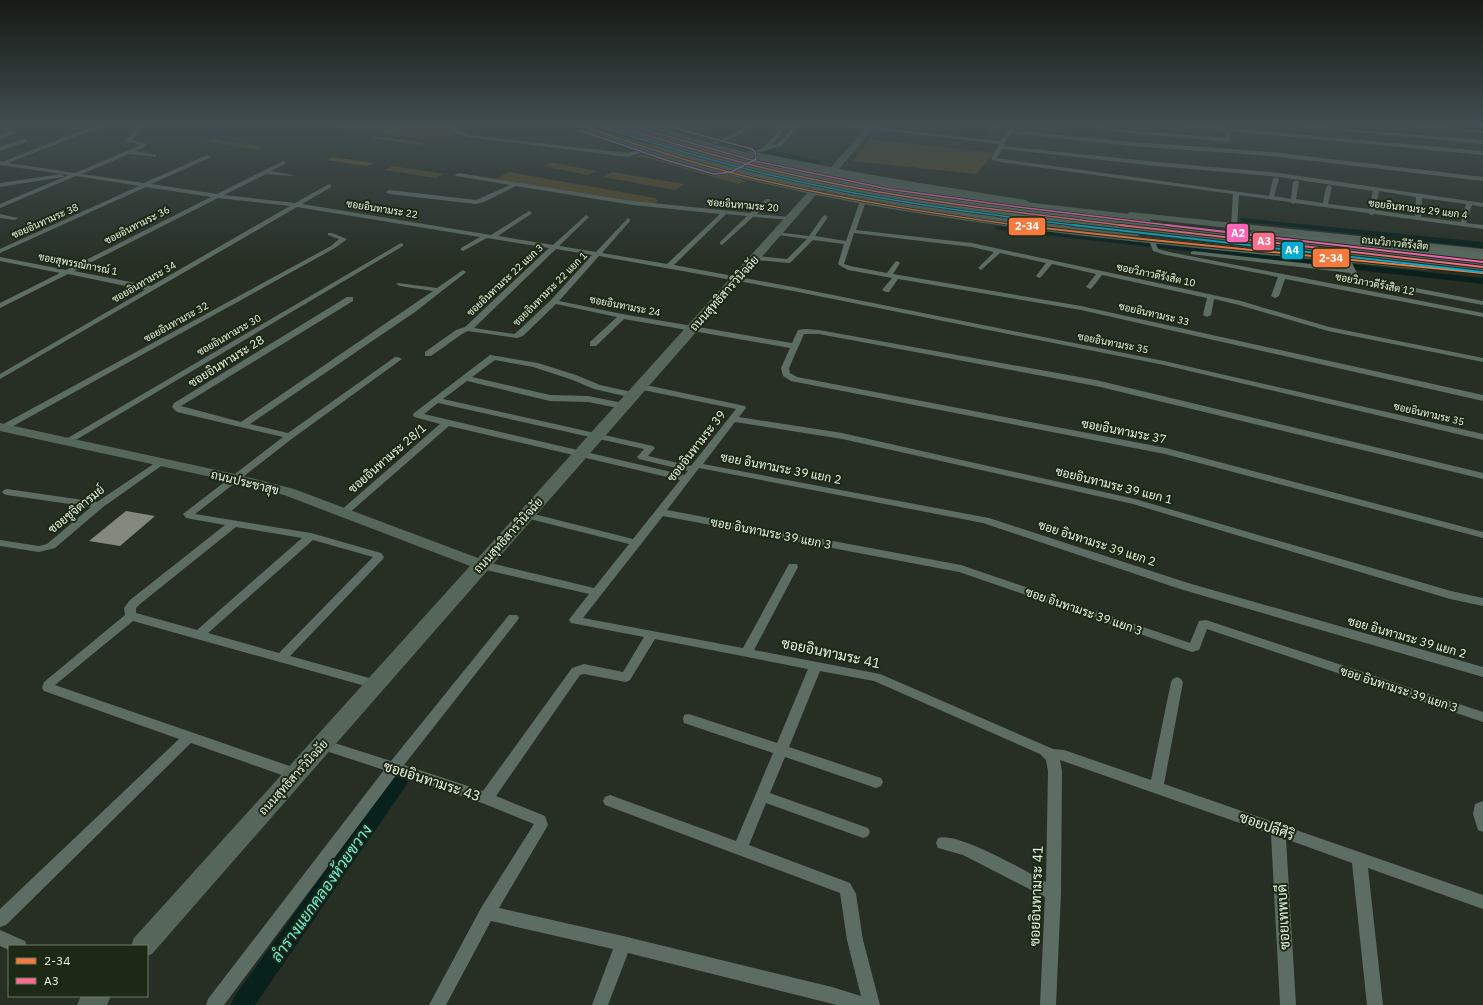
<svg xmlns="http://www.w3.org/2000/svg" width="1483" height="1005" font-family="'IBM Plex Sans',Sarabun,sans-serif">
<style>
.green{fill:#574923}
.forest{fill:#6b5821}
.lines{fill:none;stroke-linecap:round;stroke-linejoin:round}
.canal{fill:#08211d;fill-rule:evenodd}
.building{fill:#83887d}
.street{fill:#5e6d64;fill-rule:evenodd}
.secondary{fill:#56665b;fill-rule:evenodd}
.highway{fill:#5a6a5f;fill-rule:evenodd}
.secondary-bridge-far1{stroke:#56665b;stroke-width:8}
.secondary-bridge{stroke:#56665b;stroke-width:10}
.highway-bridge-far1{stroke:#5a6a5f;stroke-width:10}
.highway-bridge{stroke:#5a6a5f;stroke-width:14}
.bus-1-far1-casing{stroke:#1c2915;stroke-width:3}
.bus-1-casing{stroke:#1c2915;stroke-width:4}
.bus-2-far1-casing{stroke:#1c2915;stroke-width:3}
.bus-2-casing{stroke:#1c2915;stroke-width:4}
.bus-3-far1-casing{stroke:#1c2915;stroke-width:3}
.bus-3-casing{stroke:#1c2915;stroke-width:4}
.bus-4-far1-casing{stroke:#1c2915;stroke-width:3}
.bus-4-casing{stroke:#1c2915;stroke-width:4}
.bus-5-casing{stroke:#1c2915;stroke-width:3}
.bus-1-far1{stroke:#f6793e;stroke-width:1.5}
.bus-1{stroke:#f6793e;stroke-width:2}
.bus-2-far1{stroke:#fb6d88;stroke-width:1.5}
.bus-2{stroke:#fb6d88;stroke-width:2}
.bus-3-far1{stroke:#06acd0;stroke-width:1.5}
.bus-3{stroke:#06acd0;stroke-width:2}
.bus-4-far1{stroke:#fa66b7;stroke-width:1.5}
.bus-4{stroke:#fa66b7;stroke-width:2}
.bus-5{stroke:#c483df;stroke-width:1.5}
.labels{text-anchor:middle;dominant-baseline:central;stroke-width:4;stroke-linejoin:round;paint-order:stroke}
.far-street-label{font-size:10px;fill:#e8f1e4;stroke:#1c2915}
.street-label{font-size:12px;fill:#e8f1e4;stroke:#1c2915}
.near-street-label{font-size:14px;fill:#e8f1e4;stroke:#1c2915}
.near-water-label{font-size:16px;font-style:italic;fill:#74eedb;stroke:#1c2915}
.line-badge{stroke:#1c2915;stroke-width:1.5}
.badge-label{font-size:11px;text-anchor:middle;font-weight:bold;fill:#fff}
</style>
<rect width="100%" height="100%" fill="#272f24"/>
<path class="green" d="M318 125H397L380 133Z
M402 125H444L454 135 439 141 384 134Z
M214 138 219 139 217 140 265 147 257 150 204 141Z
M870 139 994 153 976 174 853 161Z
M651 152 747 181 738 184 647 158 633 157Z
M549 163H555L597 171 588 175 542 166Z
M393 166 444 174 435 178 384 170Z
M509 172 655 198 658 201 654 204 496 179Z
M612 172 684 184 675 190 603 177Z"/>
<path class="forest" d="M375 136H377L425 143 418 145 372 138Z
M332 157 373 163 374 164 366 166 326 160Z"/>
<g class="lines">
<path class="canal" d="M662 125H671L743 145 818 160 821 162 818 164 740 148Z
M570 126H574L642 152 637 153 570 128Z
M1241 218 1483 242V248L1244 222 1240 220Z
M996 226 1483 278V284L999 230 995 228Z
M399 775 405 777 408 782 405 787 255 1005H231L234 997 393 777Z"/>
</g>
<path class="building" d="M126 511 155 516 120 546 89 541Z"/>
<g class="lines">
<path class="street" d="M106 125H112L82 134 8 163 75 173 141 145 126 141 139 125H143L132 140 147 144 145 147 135 151 156 155V157L129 154 82 174 144 183 207 155 210 157 209 158 151 184 217 194 283 161 286 163 285 164 271 171 293 175 292 176 266 174 224 195 295 203 329 184 331 185V187L302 204 491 235 529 211 532 213 531 214 498 236 553 245 586 215 589 217 588 218 559 246 596 252 628 218 630 219V221L602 253 667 264 720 214 633 205 516 186 484 202 476 204 389 194 386 192 389 190 476 200 510 185 456 176 455 175 458 173 633 201 750 213 766 199H770V201L757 214 790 217 792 218V220L753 217 722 245 720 244V242L747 216 726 214 674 265 793 287 1164 361 1483 434V440L1164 365 793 291 599 256 559 301 622 314 792 343 798 330 805 329 819 330 1096 380 1483 473V479L1096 386 819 334H804L789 368 790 373 797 377 1166 448 1483 532V538L1165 454 791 381 783 376 781 368 790 348 624 319 596 346H590V342L617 317 556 304 523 336 517 338 468 331 462 334 431 356H425V352L456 330 465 327 549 248 487 238 463 251 461 250V248L480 237 297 207 0 379V374L145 290 68 274 0 308V303L60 273 0 261V257L66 270 211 197 146 187 0 253V249L139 186 76 176 0 208V204L69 175 0 165V161L2 162 78 132ZM218 198 290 206 151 286 74 271ZM556 249 592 255 551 300 517 332 514 334 474 328Z
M397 125H402L387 133 383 132Z
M447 125C454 125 461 132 469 135L628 153 651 147 654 149 628 157 468 137 457 134Z
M682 125H688L663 132 661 131Z
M746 125H750L740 135 713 145 708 144 736 133Z
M784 125H788L771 145 777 144 796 125H800L781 146 750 155V153L764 147Z
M842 125H853L1000 141 1009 130 1132 142 1271 152 1483 177V181L1271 156 1132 146 1011 133 1003 146 1157 162 1279 173 1483 203V207L1472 205 1466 223 1483 225V229L1374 214 1371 215 1368 213 1295 203 1293 204 1290 202 1239 195 1237 226 1234 228 1231 226 1233 194 999 162 991 159 999 144 844 126ZM1002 149 1157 166 1279 177 1373 191 1369 209 1328 204 1332 187 1329 185 1326 187 1323 203 1296 199 1299 182 1296 180 1293 182 1291 199 1274 196 1279 179 1276 177 1273 179 1269 196 997 158ZM1379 191 1416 197 1415 216 1375 210ZM1422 198 1466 204 1461 222 1421 217Z
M992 125H996L992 133H988Z
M1101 125H1105V128L1225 138V131L1175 125 1227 128 1483 151V155L1230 131 1231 140 1228 142 1102 130 1100 129Z
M1294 125 1483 140V144L1296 126Z
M1411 125 1483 131V133L1413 126Z
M13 131 17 132 0 139V135Z
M24 139 26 140V142L0 151V147Z
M61 174 64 176 63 177 0 187V183Z
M863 199 866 201 856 230 972 243 1241 301 1329 327 1483 358V362L1328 331 1239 305 1214 299 1211 315 1207 317 1203 315 1207 298 1102 275 1092 288 1090 289 1086 287 1096 274 1052 264 1041 277 1039 278 1036 276 1046 263 1000 253 981 270 978 268 994 252 972 247 854 233 844 264 850 266 887 273 895 262 897 261 900 263 893 274 1081 306 1483 395V401L1081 310 898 279 889 292H886L882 290 892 278 848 270 839 265 838 264 844 244 813 240 791 262 789 263 756 260 753 258 756 256 787 259 807 239 778 235 776 234V232L809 236 823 216 825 215 828 217 815 236 846 241 860 201Z
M0 214 18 218 15 220 0 218Z
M328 233H332L347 239 335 248 6 430H0V426L331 246 339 239 328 235Z
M1152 239 1155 241 1158 249 1169 252 1483 313V317L1285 279 1279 296 1275 298 1271 296 1278 277 1166 255 1153 251 1149 241Z
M401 243 403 244V246L69 444 66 445 61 442Z
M1193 251 1348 268 1344 259 1347 257 1350 259 1359 277 1483 301V305L1356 281 1354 280 1350 273 1191 254V252Z
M463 270 466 272 465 273 415 312 250 424 288 433 395 357H398L402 359 293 438 195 514 311 533 381 553 384 557 383 559 290 656 380 681 382 684 380 687 376 689 133 621 55 685 301 770 303 774 301 778 296 780 191 743 6 925 0 927V909L179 739 44 691 42 688 44 682 125 615 124 608 130 600 225 525 186 518 183 514 283 437 177 412 172 407 174 403 347 297H353V301L181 406 241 422 433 291 400 286 396 284 398 283 437 288ZM236 527 302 538 197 630 136 613V608L140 604ZM313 540 373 557 279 653 208 633Z
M490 355 538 363 576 375 600 385 636 393 637 395 633 398 594 389 570 379 533 367 495 360 472 377 550 395 588 396 623 403 627 406 623 409 588 402 550 401 467 381 443 399 653 446 655 448 648 456 691 466 736 409 638 389 637 387 638 385 641 384 745 406 746 408 739 417 842 433 1135 499 1451 591 1483 598V606L1450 599 1133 504 842 439 735 422 703 464 989 518 1188 583 1483 667V677L1180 589 983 523 699 468 667 510 961 565 1190 643 1199 621 1206 620 1483 712V722L1207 629 1199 650 1192 652 959 572 663 516 583 618 743 648 789 564H797L798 567 754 650 880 674 1053 749 1064 750 1151 780 1171 682 1173 679 1177 677 1181 679 1183 682 1164 784 1483 895V909L1368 868 1383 1005H1367L1352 863 1286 839 1296 1005H1280L1271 834 1060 760 1062 771 1061 893 1056 1005H1040L1045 897 963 855 938 848 936 843 938 838C957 831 1025 871 1046 882L1048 771 1046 760 1040 754 874 681 820 671 789 747 881 778 883 782 881 786 876 788 785 757 770 793 868 828 870 832 868 836 863 838 766 803 749 845 850 883 856 894 863 940 880 1005H837L628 953 608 1005H592L613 949 491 921 446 1005H429L481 908 534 824 482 803 397 774 224 1005H206L208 999 384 770 317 748 315 744 317 740 322 739 391 761 509 615H517L519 618 517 621 404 765 483 791 572 668 584 664 623 672 644 637 571 623 569 620 571 617 589 594 482 569 478 568 477 565 478 562 482 561 594 588 629 544 522 517 521 515 522 513 526 512 633 539 680 480 449 426 348 514H340L339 512 440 424 414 417 413 415 414 413ZM438 403 644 449 637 457 639 459 688 471 684 475 424 414ZM655 639 808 669 777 743 689 714 684 715 683 719 684 723 773 753 736 841 610 795 605 797 603 801 605 805 840 893 847 940 861 996 832 987 623 936 499 908 548 825 545 816 496 796 580 675 584 674 626 682 630 680Z
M161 459 164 460 166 462 164 464 103 507 55 548 39 552 0 546V540L39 546 47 544 91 507 7 495 4 494 2 492 4 490 7 489 97 502Z
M1483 801V832L1478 830 1473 814 1475 804Z
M0 930 25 941 27 946H9V950L0 946Z"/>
<path class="secondary" d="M578 125H586L699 161 811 189 827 171 749 155 745 153 749 151 831 167 869 125H876L839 169 889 178 1026 200 1030 203 1026 206 889 184 835 173 820 191C1019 230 1223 244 1426 264L1431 267 1426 270C1222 250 1017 235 816 195L152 954 147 956V946H131L134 938 470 566 284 495 234 482 0 431V423L235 474 294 489 478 558 807 193C731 177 651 157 578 127Z
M643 125H652L700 140 696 142H693L643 127Z
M1130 212 1483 249V255L1127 217 1125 215Z
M81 996H111L107 1005H77Z"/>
<path class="highway" d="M597 125H610L635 133 637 135 635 137H629L599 127Z
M1254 231 1483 252V260L1250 238 1248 235 1250 232Z"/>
<path class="secondary-bridge-far1" d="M677 138C735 154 792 169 851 180 949 198 1047 209 1146 220
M654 145C713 162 773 177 834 189 913 205 993 216 1074 226"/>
<path class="secondary-bridge" d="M1066 225 1135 232"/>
<path class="highway-bridge-far1" d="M613 125C689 149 765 171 843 186 937 204 1033 214 1127 226"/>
<path class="highway-bridge" d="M1119 225 1483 267"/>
<defs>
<path id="bus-1-far1" d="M581 125C636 145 692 163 748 177 839 199 930 213 1022 226"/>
<path id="bus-1" d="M1015 225 1142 239 1483 273"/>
<path id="bus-2-far1" d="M613 125C680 146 748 166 817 180 920 202 1024 213 1129 226"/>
<path id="bus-2" d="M1120 225 1483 267"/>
<path id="bus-3-far1" d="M611 130C678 151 746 171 815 185 903 204 992 215 1081 226"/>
<path id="bus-3" d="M1073 225 1482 272"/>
<path id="bus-4-far1" d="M628 125 755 161 888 189 1018 207 1175 226"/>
<path id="bus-4" d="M1166 225 1483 262"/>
<path id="bus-5" d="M579 130 669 161 714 174 731 172 756 159 755 152 752 149 663 125"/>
</defs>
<use href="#bus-1-far1" class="bus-1-far1-casing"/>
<use href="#bus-1" class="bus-1-casing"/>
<use href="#bus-2-far1" class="bus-2-far1-casing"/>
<use href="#bus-2" class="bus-2-casing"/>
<use href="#bus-3-far1" class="bus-3-far1-casing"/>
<use href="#bus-3" class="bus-3-casing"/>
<use href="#bus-4-far1" class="bus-4-far1-casing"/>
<use href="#bus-4" class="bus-4-casing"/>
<use href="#bus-5" class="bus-5-casing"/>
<use href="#bus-1-far1" class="bus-1-far1"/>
<use href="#bus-1" class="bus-1"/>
<use href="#bus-2-far1" class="bus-2-far1"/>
<use href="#bus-2" class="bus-2"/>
<use href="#bus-3-far1" class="bus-3-far1"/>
<use href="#bus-3" class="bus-3"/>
<use href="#bus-4-far1" class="bus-4-far1"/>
<use href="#bus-4" class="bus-4"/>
<use href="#bus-5" class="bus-5"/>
</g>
<linearGradient id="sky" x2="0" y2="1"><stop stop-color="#151a14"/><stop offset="0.47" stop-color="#414d50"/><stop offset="1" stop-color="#414d50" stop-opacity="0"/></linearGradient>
<rect width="1483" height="265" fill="url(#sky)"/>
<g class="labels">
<g class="far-street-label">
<text transform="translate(743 205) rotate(5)">ซอยอินทามระ 20</text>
<text transform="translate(382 209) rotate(9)">ซอยอินทามระ 22</text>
<text transform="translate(1418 209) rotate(7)">ซอยอินทามระ 29 แยก 4</text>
<text transform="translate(45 221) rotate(-24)">ซอยอินทามระ 38</text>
<text transform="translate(137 225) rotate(-27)">ซอยอินทามระ 36</text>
<text transform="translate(1395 243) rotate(6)">ถนนวิภาวดีรังสิต</text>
<text transform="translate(78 264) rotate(11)">ซอยสุพรรณิการณ์ 1</text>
<text transform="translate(1156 275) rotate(12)">ซอยวิภาวดีรังสิต 10</text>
<text transform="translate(505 280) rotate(-43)">ซอยอินทามระ 22 แยก 3</text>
<text transform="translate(144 282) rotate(-30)">ซอยอินทามระ 34</text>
<text transform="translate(1375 284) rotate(11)">ซอยวิภาวดีรังสิต 12</text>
<text transform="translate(550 289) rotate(-45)">ซอยอินทามระ 22 แยก 1</text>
<text transform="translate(625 306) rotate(11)">ซอยอินทามระ 24</text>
<text transform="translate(1154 314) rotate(13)">ซอยอินทามระ 33</text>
<text transform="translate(176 322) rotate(-29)">ซอยอินทามระ 32</text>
<text transform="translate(229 335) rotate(-30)">ซอยอินทามระ 30</text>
<text transform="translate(1113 343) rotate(11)">ซอยอินทามระ 35</text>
<text transform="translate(1429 414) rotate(13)">ซอยอินทามระ 35</text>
</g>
<g class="street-label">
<text transform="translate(724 293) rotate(-48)">ถนนสุทธิสารวินิจฉัย</text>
<text transform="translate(226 361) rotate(-32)">ซอยอินทามระ 28</text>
<text transform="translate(1124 431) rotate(11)">ซอยอินทามระ 37</text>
<text transform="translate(696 446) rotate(-52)">ซอยอินทามระ 39</text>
<text transform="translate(387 458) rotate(-41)">ซอยอินทามระ 28/1</text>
<text transform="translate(781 468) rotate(11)">ซอย อินทามระ 39 แยก 2</text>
<text transform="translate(245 482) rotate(14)">ถนนประชาสุข</text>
<text transform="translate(1114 485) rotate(14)">ซอยอินทามระ 39 แยก 1</text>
<text transform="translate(76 509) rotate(-39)">ซอยชูจิตารมย์</text>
<text transform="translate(771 533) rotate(11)">ซอย อินทามระ 39 แยก 3</text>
<text transform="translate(508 535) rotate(-48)">ถนนสุทธิสารวินิจฉัย</text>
<text transform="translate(1097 543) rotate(18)">ซอย อินทามระ 39 แยก 2</text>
<text transform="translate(1084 611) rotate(19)">ซอย อินทามระ 39 แยก 3</text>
<text transform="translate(1407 637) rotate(16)">ซอย อินทามระ 39 แยก 2</text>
<text transform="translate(1399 689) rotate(18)">ซอย อินทามระ 39 แยก 3</text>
<text transform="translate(293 777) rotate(-48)">ถนนสุทธิสารวินิจฉัย</text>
</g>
<g class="near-street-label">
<text transform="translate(831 653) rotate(12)">ซอยอินทามระ 41</text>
<text transform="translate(432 781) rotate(18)">ซอยอินทามระ 43</text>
<text transform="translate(1267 826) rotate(20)">ซอยปลีศิริ</text>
<text transform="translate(1036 896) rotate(-88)">ซอยอินทามระ 41</text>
<text transform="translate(1283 917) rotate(-93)">ซอยเทพบดี</text>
</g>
<g class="near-water-label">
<text transform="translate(321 893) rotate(-55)">ลำรางแยกคลองห้วยขวาง</text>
</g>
</g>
<g class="line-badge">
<rect x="1008" y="217" width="38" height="19" rx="4" fill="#f6793e"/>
<rect x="1226" y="223" width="23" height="20" rx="4" fill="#fa66b7"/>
<rect x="1252" y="232" width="23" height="19" rx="4" fill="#fb6d88"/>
<rect x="1281" y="241" width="23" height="19" rx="4" fill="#06acd0"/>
<rect x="1312" y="248" width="38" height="20" rx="4" fill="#f6793e"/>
</g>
<g class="badge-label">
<text x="1027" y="230">2-34</text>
<text x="1238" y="237">A2</text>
<text x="1264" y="245">A3</text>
<text x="1292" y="254">A4</text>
<text x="1331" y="262">2-34</text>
</g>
<rect x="8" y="945" width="140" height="52" fill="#1c2915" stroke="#6e7968"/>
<rect x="16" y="958" width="20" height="6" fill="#f6793e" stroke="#6e7968"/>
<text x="44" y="965" font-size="12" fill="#e8f1e4">2-34</text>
<rect x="16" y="978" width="20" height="6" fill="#fb6d88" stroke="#6e7968"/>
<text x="44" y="985" font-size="12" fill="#e8f1e4">A3</text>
</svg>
